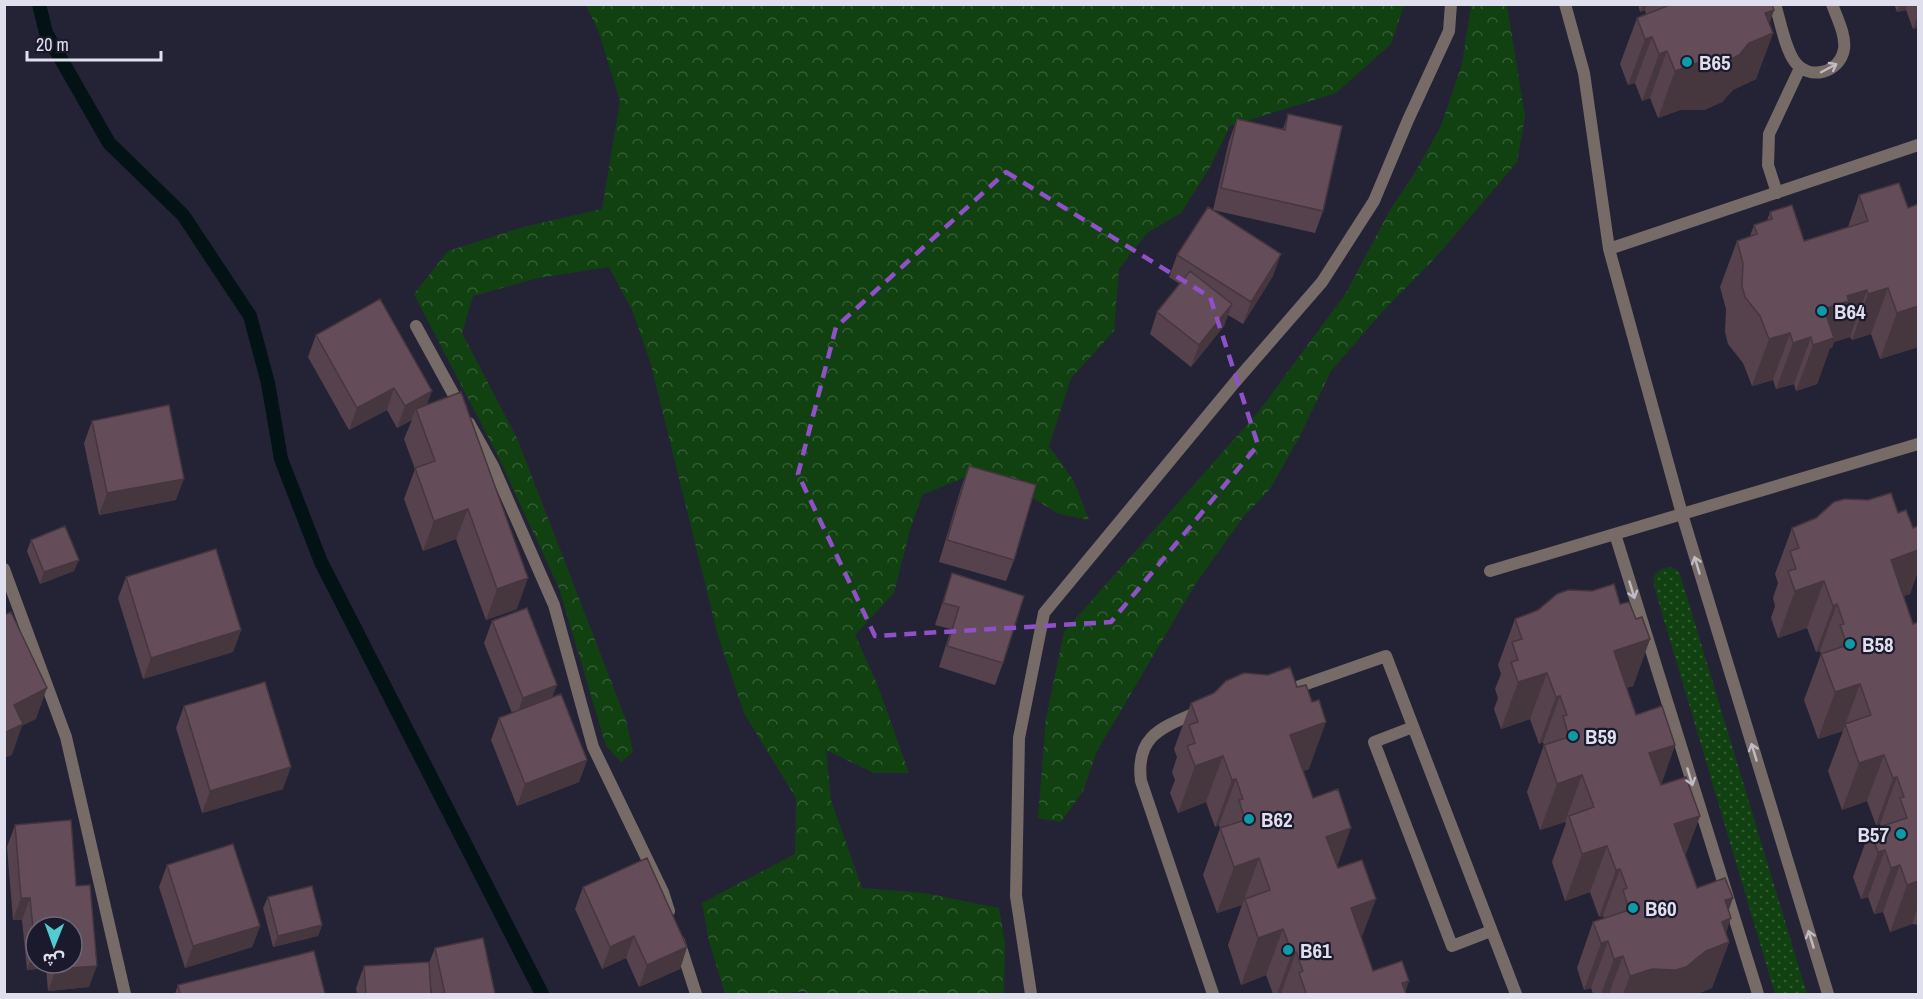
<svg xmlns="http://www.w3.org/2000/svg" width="1923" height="999" font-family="'Archivo Narrow','Noto Sans Arabic',sans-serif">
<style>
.forest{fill:url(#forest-crowns)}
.garden{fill:url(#garden-dots)}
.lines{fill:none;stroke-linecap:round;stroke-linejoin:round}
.stream{stroke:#031215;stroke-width:14}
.minor{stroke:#776b67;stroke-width:12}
.wall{fill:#56424d;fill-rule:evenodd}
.shaded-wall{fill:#46363e}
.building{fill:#644d59;stroke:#46363e;stroke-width:1.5}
.oneway{stroke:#c0bcc5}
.marked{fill:none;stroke:#8f50c8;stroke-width:4.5;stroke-dasharray:12 8;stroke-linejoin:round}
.culture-dot{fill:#0f9aa8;stroke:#1b192c;stroke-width:2}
.labels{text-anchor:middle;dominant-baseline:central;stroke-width:4.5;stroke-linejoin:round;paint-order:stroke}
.poi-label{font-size:21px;font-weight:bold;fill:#e0dfed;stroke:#1b192c;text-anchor:start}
</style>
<defs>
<pattern id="forest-crowns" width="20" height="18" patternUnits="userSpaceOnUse" patternTransform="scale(1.5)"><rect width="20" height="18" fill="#114111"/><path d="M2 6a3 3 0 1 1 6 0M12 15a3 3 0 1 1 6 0" fill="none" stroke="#335c34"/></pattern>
<pattern id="garden-dots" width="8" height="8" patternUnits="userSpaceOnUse" patternTransform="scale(1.5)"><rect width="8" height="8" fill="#114111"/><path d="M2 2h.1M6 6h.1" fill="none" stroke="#335c34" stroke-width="1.8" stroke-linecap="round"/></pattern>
</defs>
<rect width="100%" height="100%" fill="#242336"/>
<path class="forest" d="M586 5H1404L1391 44 1336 93 1230 126 1210 167 1181 213 1147 233 1119 269 1114 331 1071 378 1049 446 1074 481 1089 520 1059 514 985 469 922 495 910 530 894 593 855 635 878 686 909 773H874L826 750 831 800 862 888 924 893 999 908 1005 944 1004 994H807L805 991 779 994H725L709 941 702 903 795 854 796 798 744 713 718 636 651 365 633 312 609 267 538 278 473 296 462 333 517 438 626 720 633 752 621 762 606 746 559 588 498 456 414 294 448 251 523 227 602 209 620 101 599 33Z
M1471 5H1507L1525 117 1517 162 1436 257 1382 312 1331 371 1300 436 1270 489 1244 516 1196 583 1097 751 1083 791 1061 822 1038 818 1046 718 1064 632 1259 411 1346 293 1390 210 1414 174 1441 126 1462 64Z"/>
<path class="garden" d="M1668 567 1676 569 1680 574 1807 994H1775L1654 586C1652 575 1657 570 1668 567Z"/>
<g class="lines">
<path class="stream" d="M39 4 46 33 109 143 183 215 250 316 268 383 281 459 321 562 542 994"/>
<path class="minor" d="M1565 4 1584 73 1609 249
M1775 4C1780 20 1785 49 1795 62 1809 81 1840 73 1844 49 1846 35 1837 18 1832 4
M1777 193 1768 165 1769 134 1800 68
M416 326 461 408
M469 423 493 466 554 605 593 747 663 892 669 911
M1615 534 1758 994
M4 569 66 737 125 994
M1490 571 1918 444
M1283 692 1386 656 1516 994
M1200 711C1164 727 1135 734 1141 781L1213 994
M1413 727 1374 742 1452 946 1491 931
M679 941 696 994
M1031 994 1016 896 1019 738 1044 613 1236 381 1322 282 1374 201 1408 120 1449 31 1451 4
M1828 994 1682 514 1609 249 1918 145"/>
</g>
<path class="wall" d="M1638 4H1772L1774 10 1769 24 1773 33 1756 79 1733 90 1722 102 1704 110H1680L1658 118 1650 98 1642 101 1635 83 1628 85 1620 64 1637 18 1646 14 1645 10 1640 12Z
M1894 4H1918V27L1913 29 1906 10 1897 12Z
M1288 114 1323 211 1315 233 1213 210 1229 141 1237 119 1283 129Z
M1859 195 1908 208 1918 204V347L1880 359 1871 334 1852 340 1850 337 1834 342 1832 348H1830L1817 384 1796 391 1794 384 1776 389 1773 380 1752 386 1743 363 1728 344 1725 332 1726 309 1720 287 1737 241 1750 236 1754 225 1767 221 1770 212 1804 241 1848 227Z
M1177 255 1273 276 1243 324 1228 315 1224 326 1191 367 1150 334 1157 312 1180 284 1169 277Z
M316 335 427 405 517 609 486 620 456 539 423 551 404 499 415 469 404 439 412 420 397 428 387 410 349 430 308 357Z
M92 421 176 500 99 515 84 443Z
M969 466 1014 560 1006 581 939 562 961 488Z
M1898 513 1913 528 1918 526V571L1910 594 1904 596 1913 624 1918 622V925L1912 924 1890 932 1883 912 1874 914 1868 897 1861 899 1853 877 1870 830 1881 827 1880 824 1876 825 1867 801 1842 810 1828 771 1843 731 1818 739 1804 700 1821 654 1820 651 1816 652 1807 628 1778 638 1771 618 1775 606 1773 598 1778 583 1775 574 1792 528Z
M31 540 74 571 40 584 27 551Z
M952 573 1003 663 995 685 939 667 951 629 935 625Z
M126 577 241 630 233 652 143 679 118 598Z
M1620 604 1636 619 1650 639 1633 686 1626 688 1636 715 1675 745 1661 785 1700 816 1685 855 1697 888 1728 910 1726 933 1729 942 1712 988 1697 994H1593L1591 988 1584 990 1577 968 1593 922 1604 918 1603 916 1599 917 1590 892 1565 901 1552 862 1566 823 1565 822 1540 830 1527 792 1544 745 1543 742 1539 744 1530 719 1501 729 1494 709 1498 698 1495 689 1501 674 1498 665 1515 619Z
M492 621 552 698 587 760 579 782 517 806 491 740 499 718 512 713 484 643Z
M1191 703 1309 769 1303 771 1373 971 1409 981 1405 992 1406 994H1273L1266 975 1241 985 1228 945 1242 905 1217 913 1203 875 1220 828 1219 825 1215 827 1206 802 1178 813 1170 793 1175 780 1172 772 1177 757 1174 749Z
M184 706 283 789 202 813 176 728Z
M15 825 76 886 89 987 48 991 46 968 27 970 22 920H13L7 847ZM72 927V963H36Z
M167 865 260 926 252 947 185 968 159 887Z
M583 887 687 947 680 969 639 987 626 958 602 969 575 909Z
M268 897 322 925 318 936 273 947 263 908Z
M435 948 495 994H432L431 987V994H357L356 988 364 966 429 963Z
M178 985 325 994H175Z"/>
<path class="shaded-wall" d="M1643 4H1647L1645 10 1640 12Z
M1763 4 1774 10 1765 36 1773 33 1756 79 1733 90 1722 102 1704 110H1680L1658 118 1675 71Z
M1900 4H1907L1906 10 1897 12Z
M1918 14V27L1913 29Z
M1652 37 1635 83 1628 85 1645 39Z
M1667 51 1650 98 1642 101 1659 54Z
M1281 254 1273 276 1243 324 1251 302Z
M1888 288 1871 334 1852 340 1868 294Z
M1867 290 1850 337 1834 342 1832 348H1830L1817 384 1796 391 1813 345 1824 309 1847 296Z
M1918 301V347L1880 359 1897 313Z
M1232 304 1224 326 1191 367 1199 345Z
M1790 333 1773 380 1752 386 1769 339Z
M1811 337 1794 384 1776 389 1793 343Z
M394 388 387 410 349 430 357 408Z
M432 391 424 413 416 409 411 420 397 428 405 406Z
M184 479 176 500 99 515 107 493Z
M468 509 456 539 423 551 434 521Z
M1918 550V571L1910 594 1874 606 1891 560Z
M79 560 74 571 40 584 44 572Z
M528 578 517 609 486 620 497 589Z
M1824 581 1807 628 1778 638 1795 591Z
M1837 604 1820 651 1816 652 1833 606Z
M241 630 233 652 143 679 151 658Z
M1650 639 1633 686 1597 697 1614 651Z
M1547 673 1530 719 1501 729 1518 682Z
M1860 684 1843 731 1818 739 1835 692Z
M557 685 549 706 515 720 523 698Z
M47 688 36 719 22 726 12 755 4 758V730L14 705Z
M1560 696 1543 742 1539 744 1556 697Z
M1326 722 1309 769 1273 781 1290 735Z
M1675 745 1658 792 1649 753Z
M1884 755 1867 801 1842 810 1859 763Z
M1223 756 1206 802 1178 813 1195 766Z
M587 760 579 782 517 806 525 784Z
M291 767 283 789 202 813 210 791Z
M1582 775 1565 822 1540 830 1557 784Z
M1897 777 1880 824 1876 825 1893 778Z
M1236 779 1219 825 1215 827 1232 780Z
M1700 816 1683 862 1674 824Z
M1351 828 1334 875 1326 837Z
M1607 846 1590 892 1565 901 1582 854Z
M1885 850 1868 897 1861 899 1878 852Z
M1259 858 1242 905 1217 913 1234 867Z
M1900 865 1883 912 1874 914 1891 868Z
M1620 869 1603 916 1599 917 1616 870Z
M1918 881V907L1912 924 1890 932 1907 885Z
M21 898H30L22 920H13Z
M1733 898 1725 921 1731 918 1722 945 1729 942 1712 988 1697 994H1623L1630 976 1652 969 1725 900Z
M1376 899 1359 945 1351 908Z
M322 925 318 936 273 947 278 936Z
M260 926 252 947 185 968 193 946Z
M1283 929 1266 975 1241 985 1258 938Z
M634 936 626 958 602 969 610 947Z
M1608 941 1591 988 1584 990 1601 943Z
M687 947 680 969 639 987 647 965Z
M35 948H36V963H48L46 968 27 970Z
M1296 952 1281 994H1277L1292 953Z
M1623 956 1609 994H1601L1614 959Z
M97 966 89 987 48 991 56 969Z
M1409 981 1404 994 1402 983Z"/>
<path class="building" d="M1672 4H1772L1774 10 1765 13 1773 33 1749 43 1739 55 1721 64 1697 63 1675 71 1667 51 1659 54 1652 37 1645 39 1637 18Z
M1288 114 1342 126 1323 211 1221 188 1237 119 1285 130Z
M1899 183 1908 208 1918 204V306L1897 313 1888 288 1868 294 1867 290 1847 296 1849 301 1824 309 1834 338 1813 345 1811 337 1793 343 1790 333 1769 339 1760 316 1745 297 1742 286 1743 263 1737 241 1757 234 1754 225 1772 219 1770 212 1792 205 1804 241 1868 221 1859 195Z
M1208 207 1281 254 1251 302 1177 255Z
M1190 271 1232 304 1199 345 1157 312Z
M380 299 432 391 405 406 394 388 357 408 316 335Z
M461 392 528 578 497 589 468 509 434 521 415 468 435 461 416 409Z
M169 405 184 479 107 493 92 421Z
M969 466 1036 485 1014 560 947 540Z
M1891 493 1898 513 1906 510 1913 528 1918 526V550L1891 560 1913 624 1918 622V881L1907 885 1900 865 1891 868 1885 850 1878 852 1870 830 1907 818 1900 798 1904 797 1897 777 1893 778 1884 755 1859 763 1845 724 1871 715 1860 684 1835 692 1821 654 1847 645 1840 625 1844 624 1837 604 1833 606 1824 581 1795 591 1788 571 1796 569 1790 551 1799 548 1792 528 1816 518 1834 502 1845 499 1868 500Z
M65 526 79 560 44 572 31 540Z
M216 549 241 630 151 658 126 577Z
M952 573 1024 596 1003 663 947 646 959 607 943 603Z
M1614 584 1620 604 1629 602 1636 619 1642 617 1650 639 1614 651 1636 715 1662 706 1675 745 1649 753 1661 785 1686 777 1700 816 1674 824 1697 888 1725 878 1733 898 1725 900 1731 918 1722 922 1729 942 1706 951 1686 967 1676 970 1652 969 1630 976 1623 956 1614 959 1608 941 1601 943 1593 922 1629 910 1623 890 1627 888 1620 869 1616 870 1607 846 1582 854 1569 816 1594 807 1582 775 1557 784 1544 745 1569 737 1563 716 1567 715 1560 696 1556 697 1547 673 1518 682 1511 662 1518 660 1512 642 1522 639 1515 619 1538 610 1557 594 1568 590 1592 591Z
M527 608 557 685 523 698 492 621Z
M11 612 47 688 14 705 23 724 4 733V615Z
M1290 667 1297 687 1306 685 1312 702 1319 700 1326 722 1290 735 1313 798 1338 789 1351 828 1326 837 1338 868 1362 860 1376 899 1351 908 1373 971 1402 961 1409 981 1402 983 1406 994H1301L1306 993 1299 973 1303 971 1296 952 1292 953 1283 929 1258 938 1245 899 1270 890 1259 858 1234 867 1220 828 1245 820 1239 800 1243 799 1236 779 1232 780 1223 756 1195 766 1187 746 1195 743 1189 725 1198 722 1191 703 1214 693 1226 681 1244 673 1268 675Z
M265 682 291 767 210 791 184 706Z
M561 694 587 760 525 784 499 718Z
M71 820 76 886 90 885 97 966 56 969 55 963H72V927H36V948H35L30 898H21L15 825Z
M233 844 260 926 193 946 167 865Z
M647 858 687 947 647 965 634 936 610 947 583 887Z
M312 886 322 925 278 936 268 897Z
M483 938 495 994H445L435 948Z
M314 951 325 994H180L178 985Z
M429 962 431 994H366L364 966Z"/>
<defs><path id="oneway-shaft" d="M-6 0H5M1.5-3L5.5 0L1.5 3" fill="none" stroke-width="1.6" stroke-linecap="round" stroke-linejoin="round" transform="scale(1.5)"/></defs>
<g class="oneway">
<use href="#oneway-shaft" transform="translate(1829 68) rotate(-28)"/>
<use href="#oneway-shaft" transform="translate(1697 565) rotate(-107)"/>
<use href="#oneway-shaft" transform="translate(1632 590) rotate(73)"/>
<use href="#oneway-shaft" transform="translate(1754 752) rotate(-107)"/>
<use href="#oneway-shaft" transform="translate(1690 777) rotate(73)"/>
<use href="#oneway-shaft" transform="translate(1811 939) rotate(-107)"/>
</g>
<path class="marked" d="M1006 172 1210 297 1258 445 1111 622 875 636 798 474 836 327Z"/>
<g class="culture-dot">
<circle cx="1687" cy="62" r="6"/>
<circle cx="1822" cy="311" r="6"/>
<circle cx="1850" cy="644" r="6"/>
<circle cx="1573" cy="736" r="6"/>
<circle cx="1249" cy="819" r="6"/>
<circle cx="1901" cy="834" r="6"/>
<circle cx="1633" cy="908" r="6"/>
<circle cx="1288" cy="950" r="6"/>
</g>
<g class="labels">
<g class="poi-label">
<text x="1699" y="62">B65</text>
<text x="1834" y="311">B64</text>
<text x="1862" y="644">B58</text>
<text x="1585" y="736">B59</text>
<text x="1261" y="819">B62</text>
<text x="1889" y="834" text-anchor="end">B57</text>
<text x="1645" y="908">B60</text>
<text x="1300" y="950">B61</text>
</g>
</g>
<rect width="1923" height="999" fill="none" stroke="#e0dfed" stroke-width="12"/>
<g transform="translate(54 945) rotate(181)"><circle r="28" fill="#1b192c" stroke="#6a6879" stroke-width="1.5"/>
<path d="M0-4.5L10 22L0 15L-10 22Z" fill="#51ccd1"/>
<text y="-9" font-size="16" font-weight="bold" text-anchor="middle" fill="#e0dfed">ش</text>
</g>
<path d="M27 51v9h134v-9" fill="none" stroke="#e0dfed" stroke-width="3"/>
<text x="36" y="51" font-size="18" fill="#e0dfed" stroke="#1b192c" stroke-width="4.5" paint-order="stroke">20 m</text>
</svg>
